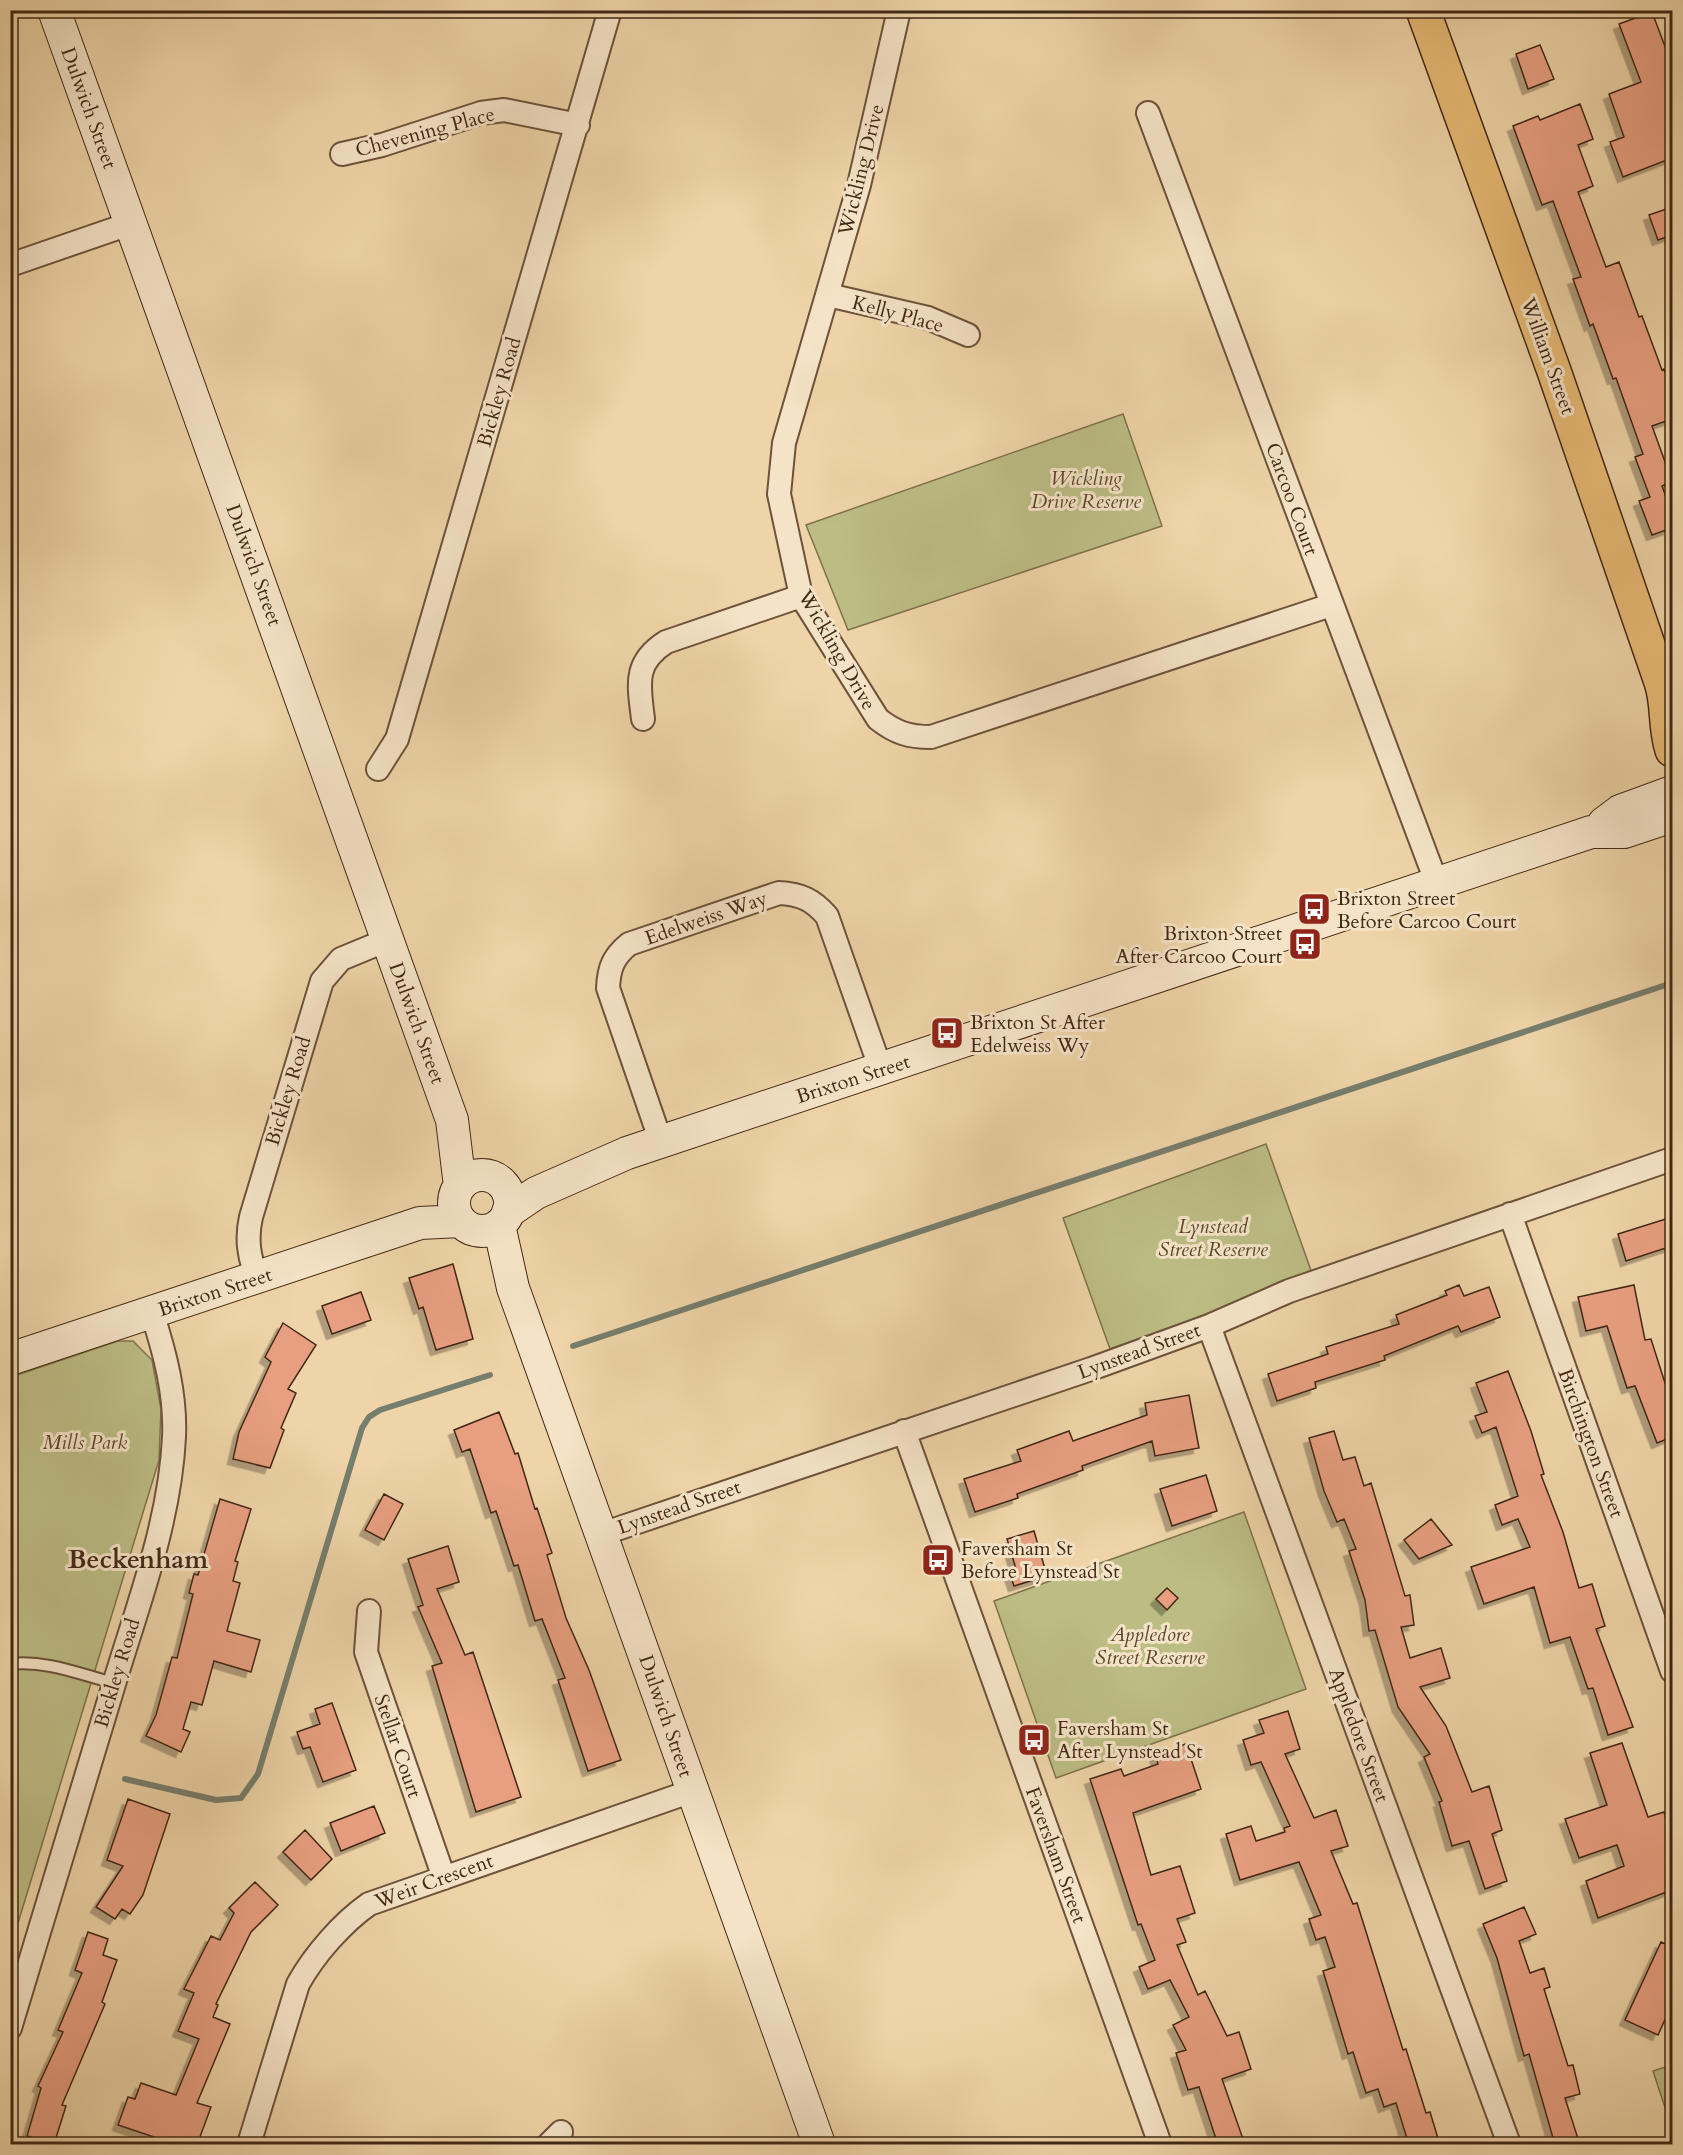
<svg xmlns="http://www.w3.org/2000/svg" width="1683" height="2155" font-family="Cardo,serif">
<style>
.green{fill:#bcbc85;stroke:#7f724d;stroke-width:1.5}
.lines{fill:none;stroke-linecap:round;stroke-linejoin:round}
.stream{stroke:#767e6d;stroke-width:6}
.building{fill:#e89f81;stroke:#422815;stroke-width:1.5;filter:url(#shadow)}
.lane-casing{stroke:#6d533a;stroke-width:14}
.street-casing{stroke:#6d533a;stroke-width:26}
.secondary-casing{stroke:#422815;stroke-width:34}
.primary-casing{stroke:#422815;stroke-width:36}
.lane{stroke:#f4e3c6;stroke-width:10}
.street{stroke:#f4e3c6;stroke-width:22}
.secondary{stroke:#f4e3c6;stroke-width:32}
.primary{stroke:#e7ba74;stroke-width:33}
.labels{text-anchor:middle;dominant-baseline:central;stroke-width:6;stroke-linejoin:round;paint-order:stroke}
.street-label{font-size:20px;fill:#422815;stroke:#f4e3c6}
.park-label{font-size:20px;font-style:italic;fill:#5a462b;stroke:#f4e3c6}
.poi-label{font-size:20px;fill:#422815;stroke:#f4e3c6;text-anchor:start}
.district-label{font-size:26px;font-weight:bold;fill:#422815;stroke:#f4e3c6}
</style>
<defs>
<filter id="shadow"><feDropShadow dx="-5.5" dy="5.5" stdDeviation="0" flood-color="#0004"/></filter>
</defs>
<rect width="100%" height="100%" fill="#eed4a8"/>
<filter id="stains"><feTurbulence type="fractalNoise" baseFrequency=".00333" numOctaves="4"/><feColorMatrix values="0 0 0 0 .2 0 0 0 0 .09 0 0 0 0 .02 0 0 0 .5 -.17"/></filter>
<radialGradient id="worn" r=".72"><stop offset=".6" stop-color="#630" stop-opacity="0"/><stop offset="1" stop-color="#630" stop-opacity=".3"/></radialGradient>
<path class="green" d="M1123 414 1162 526 848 630 806 525Z
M1266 1144 1313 1276 1110 1349 1063 1218Z
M118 1341H133L152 1360 161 1409 159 1460 11 1946V1377Z
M1244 1512 1306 1689 1056 1778 994 1601Z
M1672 2065V2129L1653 2071Z"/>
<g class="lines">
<path class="stream" d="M573 1346 1672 983
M13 1750 14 1746
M125 1779 216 1800 241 1798 258 1774 362 1428 369 1417 380 1410 490 1375"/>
</g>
<path class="building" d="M1652 12 1672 65V158L1623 177 1610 142 1624 137 1609 94 1641 82 1619 24Z
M1540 45 1554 79 1528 89 1516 54Z
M1580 104 1593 139 1578 145 1593 186 1578 192 1606 267 1619 262 1639 317 1642 316 1662 370 1664 369 1672 392V419L1652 426 1672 481 1662 486 1672 513V528L1652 535 1639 501 1650 497 1635 457 1643 454 1616 378 1613 379 1593 324 1590 326 1573 279 1581 277 1553 201 1542 205 1513 126 1538 116 1540 120Z
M1672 207V235L1658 240 1649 215Z
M1669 1218 1672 1246 1626 1261 1618 1234Z
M453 1264 473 1339 436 1350 423 1307 419 1309 409 1278Z
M1459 1285 1464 1296 1489 1287 1500 1317 1461 1332 1458 1326 1384 1356 1385 1360 1315 1382 1316 1388 1277 1401 1268 1374 1328 1354 1326 1347 1399 1324 1396 1315 1447 1295 1445 1291Z
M1634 1285 1645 1340 1651 1339 1665 1383 1672 1381V1437L1657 1443 1635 1386 1627 1388 1607 1326 1586 1331 1578 1297Z
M361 1292 371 1320 332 1334 322 1306Z
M283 1323 316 1345 288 1389 296 1393 281 1428 284 1430 270 1468 233 1459 239 1432 271 1362 265 1357Z
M1508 1371 1531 1431 1544 1474 1541 1475 1563 1532 1579 1588 1592 1584 1605 1626 1596 1629 1633 1727 1608 1735 1593 1688 1588 1689 1570 1637 1550 1643 1534 1587 1484 1604 1471 1567 1530 1547 1518 1519 1502 1525 1495 1505 1518 1496 1496 1427 1482 1433 1475 1416 1487 1412 1476 1383Z
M1189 1395 1199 1448 1155 1456 1152 1441 1082 1466 1083 1470 1017 1494 1018 1498 975 1512 964 1479 1021 1461 1017 1450 1069 1431 1073 1441 1147 1415 1145 1403Z
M499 1412 515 1454 518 1453 535 1509 537 1508 552 1553 547 1555 566 1618 589 1670 621 1760 588 1771 558 1680 565 1678 542 1619 535 1621 518 1565 514 1566 496 1511 491 1513 470 1449 462 1452 454 1430Z
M1334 1431 1343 1460 1355 1457 1364 1486 1371 1483 1405 1596 1410 1595 1414 1625 1401 1627 1410 1658 1441 1648 1450 1678 1420 1687 1446 1726 1472 1792 1489 1786 1502 1830 1492 1834 1507 1881 1485 1889 1469 1841 1452 1846 1439 1802 1442 1801 1424 1757 1430 1754 1398 1707 1375 1630 1369 1631 1365 1600 1349 1551 1356 1549 1344 1519 1337 1522 1324 1491 1309 1438Z
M1206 1475 1217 1511 1172 1526 1160 1489Z
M384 1494 403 1504 384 1540 365 1530Z
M220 1499 251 1509 235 1561 238 1562 233 1581 240 1583 227 1631 260 1640 251 1672 214 1661 202 1705 191 1702 183 1729 190 1732 181 1752 146 1736 156 1715 172 1657 177 1658 193 1594 189 1593 194 1574 198 1575Z
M1431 1519 1452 1545 1419 1559 1404 1540Z
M1034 1531 1047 1576 1014 1586 1009 1571 1016 1569 1007 1539Z
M448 1546 459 1582 437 1589 465 1655 473 1652 521 1797 476 1812 432 1666 442 1663 418 1607 423 1605 408 1559Z
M1167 1588 1178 1598 1167 1610 1156 1599Z
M332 1703 356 1770 323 1782 310 1747 303 1749 297 1732 320 1724 315 1709Z
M1288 1711 1300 1749 1285 1754 1314 1818 1336 1810 1348 1846 1331 1851 1353 1904 1357 1903 1403 2050 1406 2049 1426 2113 1430 2112 1440 2145H1409L1396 2103 1384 2107 1378 2089 1366 2093 1353 2052 1348 2054 1323 1971 1335 1967 1325 1937 1316 1940 1309 1919 1321 1915 1299 1862 1240 1880 1226 1834 1251 1826 1256 1841 1285 1832 1284 1828 1290 1826 1261 1762 1251 1765 1243 1740 1264 1733 1259 1720Z
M1622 1743 1648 1817 1664 1812 1672 1840V1890L1598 1918 1586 1881 1624 1866 1617 1845 1579 1858 1565 1819 1607 1805 1590 1753Z
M1186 1744 1201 1789 1133 1813 1151 1875 1180 1866 1195 1913 1177 1919 1186 1942 1177 1945 1198 1995 1205 1991 1227 2036 1239 2032 1251 2069 1222 2079 1243 2139 1226 2145H1218L1199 2087 1188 2090 1176 2053 1186 2050 1173 2025 1189 2017 1170 1980 1148 1989 1139 1967 1155 1960 1141 1924 1138 1925 1090 1779 1121 1769 1124 1776 1158 1764 1155 1754Z
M128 1799 170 1814 143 1895 130 1914 122 1909 115 1919 96 1907 123 1866 107 1860Z
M374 1806 385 1833 341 1851 330 1823Z
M305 1830 332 1859 311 1880 283 1852Z
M255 1882 278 1905 251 1932 216 2004 218 2005 213 2017 230 2024 197 2103 211 2107 197 2145H158L160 2139 118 2125 128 2097 135 2099 141 2083 176 2095 199 2039 178 2031 194 1993 184 1989 211 1936 220 1940 234 1913 229 1908Z
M1524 1907 1536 1934 1519 1941 1530 1973 1544 1968 1550 1987 1544 1989 1568 2066 1573 2065 1580 2094 1565 2098 1580 2145H1555L1529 2054 1524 2056 1497 1958 1483 1924Z
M88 1932 108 1939 103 1955 117 1960 102 2002 105 2004 62 2105 66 2106 54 2144 27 2136 41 2088 38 2086 63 2032 58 2030 82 1973 75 1970Z
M1661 1942 1672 1947V2004L1658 2035 1625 2020Z"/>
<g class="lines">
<defs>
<path id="lane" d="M10 1664C47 1660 79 1674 114 1683"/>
<path id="street" d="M899 10 859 185 784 443 779 494 801 596 878 719C896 733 909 737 931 737L1331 605
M1148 113 1437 884
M342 154 382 145 481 113 504 110 578 125
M10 265 132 223
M828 295 928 318 968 335
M643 719C639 685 633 663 666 642L801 596
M378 769 397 739 610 10
M661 1142 608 988C609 968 613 957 629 944L779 893C801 894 813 900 827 916L881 1070
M1510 1214 1672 1671
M257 1278C249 1257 246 1239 251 1217L322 981 341 959 387 940
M1209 1326 1509 2144
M904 1431 1160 2144
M602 1534 1091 1369 1209 1326 1289 1291 1672 1159
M369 1611 366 1652 444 1878
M10 2028C45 1913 79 1799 114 1684 138 1604 170 1522 174 1437 176 1395 165 1353 152 1313
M249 2144 298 1984C314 1955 342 1923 369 1904L692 1791
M549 2144 561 2132"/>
<path id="secondary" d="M54 10 452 1120 460 1186
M1604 823 1620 811 1672 792
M454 1203a28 28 0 1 1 56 0a28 28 0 1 1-56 0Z
M508 1212 536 1193 627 1153 1591 832H1624L1672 816
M499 1225 513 1288 819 2144
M10 1359 420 1223 460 1221"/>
<path id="primary" d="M1423 10 1554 371 1661 682C1669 707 1664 725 1672 750"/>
</defs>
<use href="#lane" class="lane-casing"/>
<use href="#street" class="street-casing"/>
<use href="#secondary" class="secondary-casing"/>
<use href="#primary" class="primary-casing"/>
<use href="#lane" class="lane"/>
<use href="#street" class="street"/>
<use href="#secondary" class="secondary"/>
<use href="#primary" class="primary"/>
</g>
<defs>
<symbol id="bus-square" viewBox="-11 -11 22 22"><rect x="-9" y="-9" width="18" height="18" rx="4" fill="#8f2418" stroke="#f4e3c6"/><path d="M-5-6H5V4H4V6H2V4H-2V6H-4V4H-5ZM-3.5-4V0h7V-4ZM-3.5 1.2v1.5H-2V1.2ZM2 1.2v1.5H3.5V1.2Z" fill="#fff"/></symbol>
</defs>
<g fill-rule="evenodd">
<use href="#bus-square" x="1295" y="890" width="38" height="38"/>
<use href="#bus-square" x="1286" y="925" width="38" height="38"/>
<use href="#bus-square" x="928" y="1014" width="38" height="38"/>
<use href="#bus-square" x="919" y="1541" width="38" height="38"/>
<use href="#bus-square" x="1015" y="1721" width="38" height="38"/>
</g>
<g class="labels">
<g class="street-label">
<text transform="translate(89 108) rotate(70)">Dulwich Street</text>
<text transform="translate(425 132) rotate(-15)">Chevening Place</text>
<text transform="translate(861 170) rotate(-76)">Wickling Drive</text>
<text transform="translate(898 314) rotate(15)">Kelly Place</text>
<text transform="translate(1548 356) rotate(70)">William Street</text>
<text transform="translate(499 392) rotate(-74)">Bickley Road</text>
<text transform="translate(1292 499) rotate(70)">Carcoo Court</text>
<text transform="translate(254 565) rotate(70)">Dulwich Street</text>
<text transform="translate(837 650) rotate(60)">Wickling Drive</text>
<text transform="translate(706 918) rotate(-19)">Edelweiss Way</text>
<text transform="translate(417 1023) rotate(70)">Dulwich Street</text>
<text transform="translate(853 1079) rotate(-18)">Brixton Street</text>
<text transform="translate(288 1091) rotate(-73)">Bickley Road</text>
<text transform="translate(215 1292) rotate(-18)">Brixton Street</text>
<text transform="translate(1139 1351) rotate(-20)">Lynstead Street</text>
<text transform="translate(1591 1443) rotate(70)">Birchington Street</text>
<text transform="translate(679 1507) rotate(-19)">Lynstead Street</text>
<text transform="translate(117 1673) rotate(-73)">Bickley Road</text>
<text transform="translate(666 1716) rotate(71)">Dulwich Street</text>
<text transform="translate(1359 1735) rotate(70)">Appledore Street</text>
<text transform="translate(398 1746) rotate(71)">Stellar Court</text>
<text transform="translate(1056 1855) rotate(70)">Faversham Street</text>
<text transform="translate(434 1881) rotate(-20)">Weir Crescent</text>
</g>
<g class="park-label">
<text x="1086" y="478">Wickling<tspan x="1086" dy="23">Drive Reserve</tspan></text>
<text x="1213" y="1226">Lynstead<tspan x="1213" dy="23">Street Reserve</tspan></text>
<text x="85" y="1442">Mills Park</text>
<text x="1150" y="1634">Appledore<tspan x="1150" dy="23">Street Reserve</tspan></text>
</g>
<g class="poi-label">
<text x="1337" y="898">Brixton Street<tspan x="1337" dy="23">Before Carcoo Court</tspan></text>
<text x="1282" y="933" text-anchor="end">Brixton Street<tspan x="1282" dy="23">After Carcoo Court</tspan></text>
<text x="970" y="1022">Brixton St After<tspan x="970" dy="23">Edelweiss Wy</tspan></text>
<text x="961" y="1548">Faversham St<tspan x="961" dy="23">Before Lynstead St</tspan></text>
<text x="1057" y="1728">Faversham St<tspan x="1057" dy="23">After Lynstead St</tspan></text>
</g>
<g class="district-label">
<text x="138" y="1559">Beckenham</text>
</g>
</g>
<rect width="1683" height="2155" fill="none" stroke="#eed4a8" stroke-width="36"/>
<rect x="12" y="12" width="1659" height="2131" fill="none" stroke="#422815" stroke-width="3"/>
<rect x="18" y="18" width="1647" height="2119" fill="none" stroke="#422815" stroke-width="1.5"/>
<rect width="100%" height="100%" filter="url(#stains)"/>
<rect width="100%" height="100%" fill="url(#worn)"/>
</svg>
